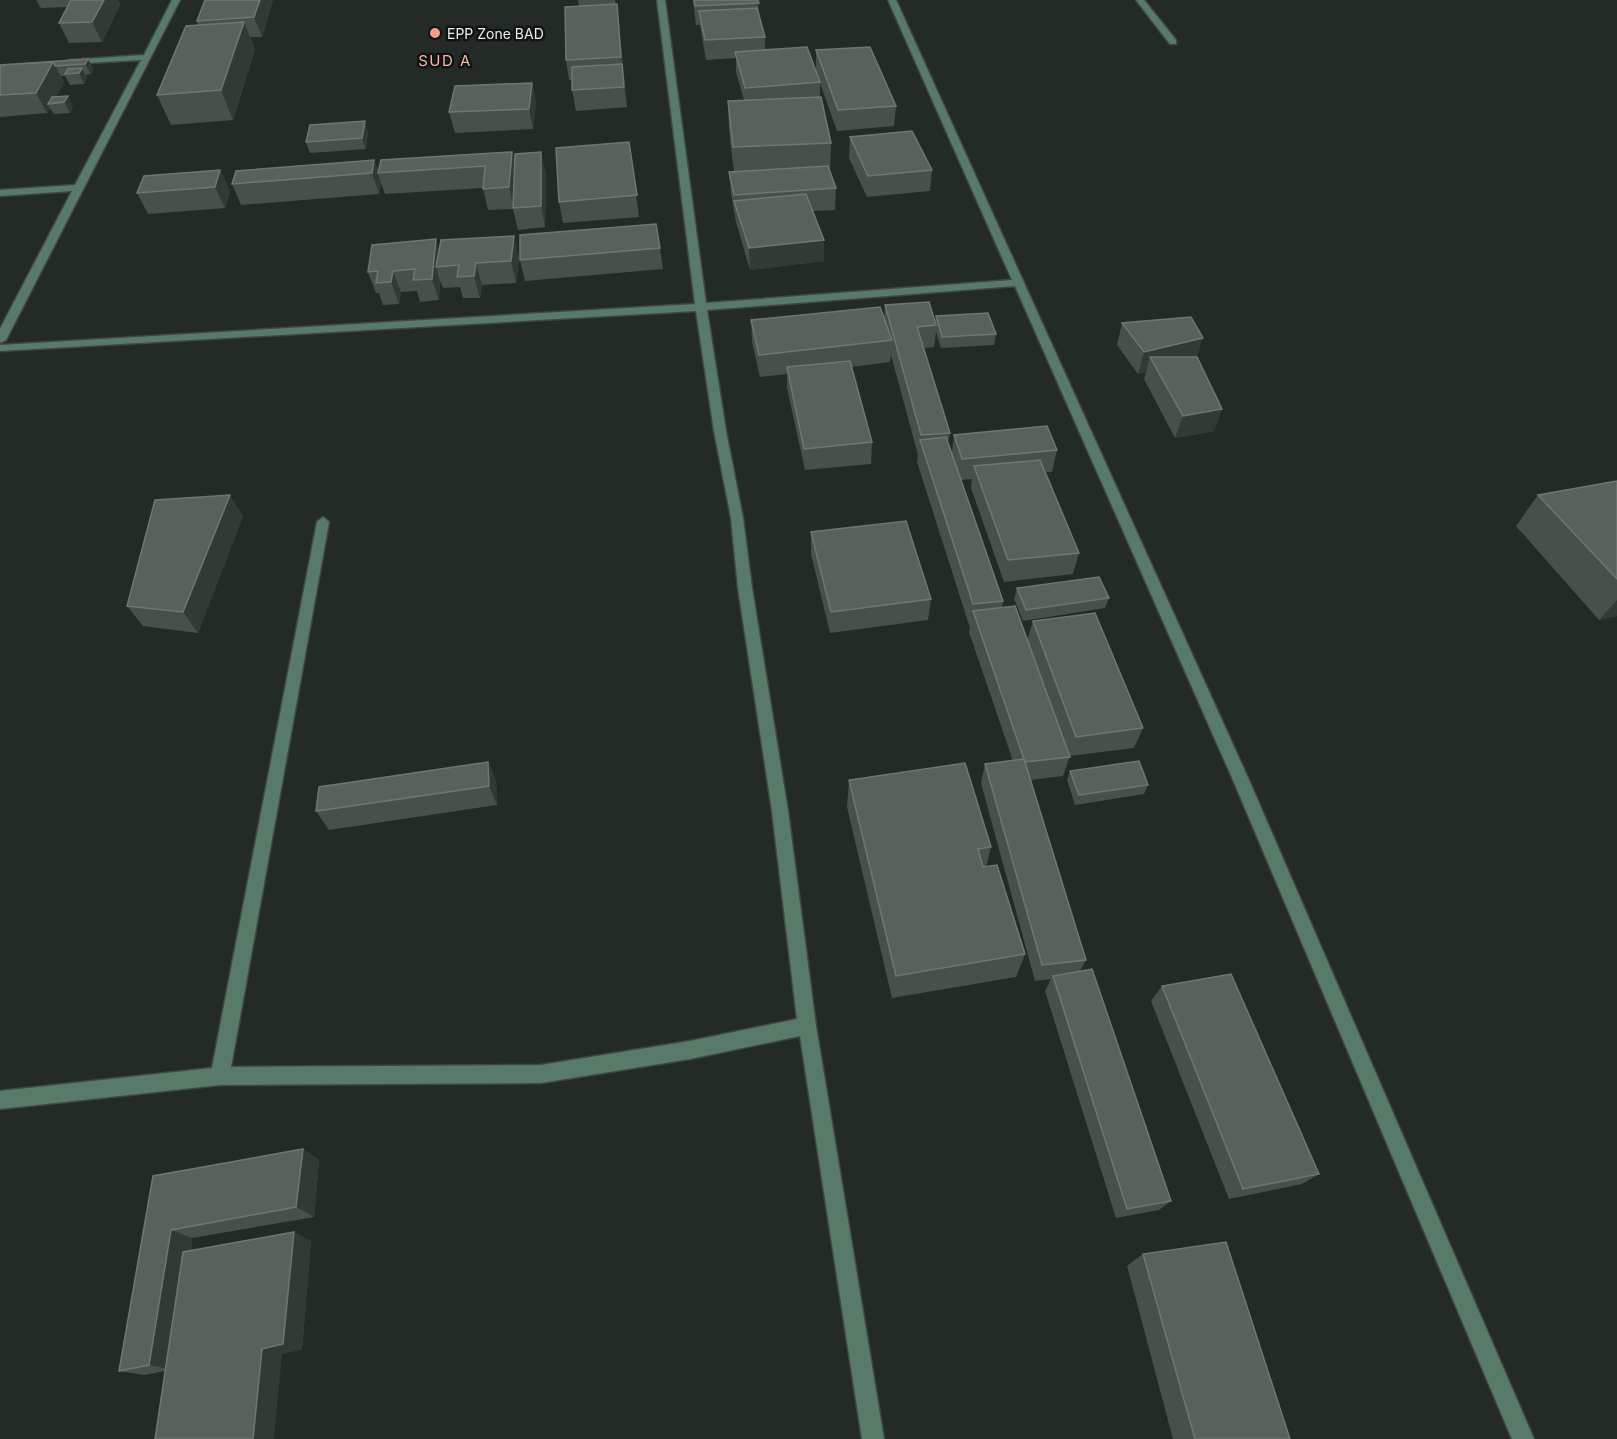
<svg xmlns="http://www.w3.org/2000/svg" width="1617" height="1439" font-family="Inter,sans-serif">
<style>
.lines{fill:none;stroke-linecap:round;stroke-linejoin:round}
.minor-casing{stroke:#404642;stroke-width:3}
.minor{fill:#587b69;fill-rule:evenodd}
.wall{fill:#48504c}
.shaded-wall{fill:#323a36}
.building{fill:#59615d;stroke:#707773;stroke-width:1.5}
.poi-dot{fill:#f49d8c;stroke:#0f1311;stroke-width:2}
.labels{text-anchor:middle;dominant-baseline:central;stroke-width:5;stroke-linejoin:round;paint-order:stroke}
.far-poi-label{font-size:14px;fill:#e9eeeb;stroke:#0f1311;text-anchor:start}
.far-quarter-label{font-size:15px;letter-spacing:1.5px;fill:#f7b5a7;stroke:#0f1311}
</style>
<rect width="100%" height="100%" fill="#242b27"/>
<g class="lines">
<defs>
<path id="minor" d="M172 0H180L6 340 0 343V329L72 191 0 196V190L75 185 141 60 69 64 65 62 69 60 144 55Z
M657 0H665L706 303 1012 280 888 0H896L1249 780 1534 1439H1512L1233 780 1015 286 707 310 726 431 743 518 752 588 788 811 816 1026 884 1439H862L800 1036 690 1059 541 1083 220 1085 0 1109V1091L212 1068 317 522 323 517 329 522 231 1067 541 1065 690 1041 797 1019 772 811 738 588 731 518 714 431 696 311 0 351V345L695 304Z
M1136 0H1144L1176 40V44H1170Z"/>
</defs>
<use href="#minor" class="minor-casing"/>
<use href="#minor" class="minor"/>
</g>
<path class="wall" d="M36 0H118L120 5 102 42 69 43 59 23 68 7 41 8Z
M273 0 262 37H250L255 50 233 120 171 125 157 95 198 25 197 21Z
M578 0H615L619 24 627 107 576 111 572 90V80H569L566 60 579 6Z
M693 0H758L759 17 765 37V50L816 70V50L896 106 894 126 837 131 820 83V97L831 143 830 172 836 188 835 210 813 211 824 240V261L750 270 736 222 731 194 729 172H734L729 131 728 101 744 100 736 72V58L706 60 700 25H696Z
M88 59 93 69 91 74 85 75 87 78 84 84 70 85 65 76H61L64 82 56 97 73 106 70 113 54 114 50 108 47 113 0 117V65Z
M532 83 536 103 533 129 455 133 449 112Z
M368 132 366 149 310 153 306 142Z
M850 137 932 170 930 191 867 197 849 158Z
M629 142 639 217 563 223 559 202Z
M512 152 515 164 546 173 545 227 518 230 513 209 488 210 483 188 385 194 381 183 379 194 241 205 232 184 374 160 378 171Z
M220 170 230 191 225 208 148 214 137 193Z
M660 248 663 269 525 281 520 260Z
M439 250 519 258 516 283 482 285 480 298H463L460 287 443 288 440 281 439 300 420 302 417 291 401 292 399 304 383 305 379 293H376L368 272Z
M885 305 935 321 936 316 996 334 994 345 941 348 936 332 934 347 924 348 950 433 948 442 952 452 954 435 1057 450 1052 472H1046L1079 553 1073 574 1004 582 971 488 972 479 961 480 1003 601 1002 608 1027 641 1033 621 1143 728 1134 748 1070 756 1063 776 1030 780 1086 960 1080 971 1171 1201 1159 1210 1116 1218 1045 991 1051 979 1035 981 981 783 985 764 1013 761 969 632 970 625H969L917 462 918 455 891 355 890 362 851 367 872 442 871 464 805 470 787 388V374L760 377 752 342 751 320 884 318Z
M1122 323 1197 357 1222 409 1214 431 1175 438 1144 379 1146 372 1138 374 1117 345Z
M1617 481V616L1599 620 1516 526 1538 495Z
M243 516 198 633 143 626 127 606Z
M811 532 931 599 928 620 830 633 811 554Z
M1017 588 1109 598 1105 608 1023 621 1014 599Z
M488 762 496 781 497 805 329 830 316 811Z
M1070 771 1148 785 1144 794 1075 805 1067 780Z
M849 780 991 847 986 867 1025 954 1016 977 892 998 847 807Z
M1162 986 1319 1174 1302 1184 1229 1199 1151 1001Z
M303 1149 319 1160 314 1217 192 1238 191 1251 311 1241 302 1349 282 1354 165 1371 144 1375 119 1371 153 1176Z
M1143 1254 1290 1439H1173L1127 1266Z"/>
<path class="shaded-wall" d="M104 0H118L120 5 102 42 92 22Z
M260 0H273L262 37 254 17Z
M617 4 619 24 624 77 621 57Z
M244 22 255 50 233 120 221 90Z
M88 59 93 69 91 74 85 64Z
M53 62 64 82 53 103 48 104 50 108 47 113 36 93Z
M622 64 625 84 627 107 624 87Z
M82 68 87 78 84 84 79 73Z
M532 83 536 103 533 129 529 109Z
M68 96 73 106 70 113 64 102Z
M365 121 368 132 366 149 362 138Z
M512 152 517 173 514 209 509 187Z
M541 152 546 173 545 227 541 206Z
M374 160 381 183 379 194 372 173Z
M220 170 230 191 225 208 215 187Z
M514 236 519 258 516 283 511 261Z
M436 239 442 261 436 267 440 281 439 300 432 279Z
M824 240V261L750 270 749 248Z
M476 263 482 285 480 298 474 276Z
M393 271 401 292 399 304 391 282Z
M1203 338 1196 360 1150 357 1146 372 1138 374 1144 352Z
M1222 409 1214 431 1175 438 1183 416Z
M230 495 243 516 198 633 183 612Z
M1617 600V616L1599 620Z
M488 762 496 781 497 805 489 786Z
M303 1149 319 1160 314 1217 296 1207Z
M171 1230 192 1238 173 1370 149 1365Z
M294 1232 311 1241 302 1349 282 1354 274 1439H253L262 1349Z"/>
<path class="building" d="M71 0H104L92 22 59 23Z
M205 0H260L254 17 197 21Z
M694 0H758L759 3 695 6Z
M617 4 621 57 566 60 565 7Z
M757 8 765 37 705 40 699 11Z
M244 22 221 90 157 95 186 26Z
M807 47 820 82 745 88 735 52Z
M870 47 896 106 838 110 816 50Z
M88 59 85 64 55 66 53 62 0 65Z
M53 62 36 93 0 95V65Z
M622 64 624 87 572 90V67Z
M82 68 79 73 65 74 68 69Z
M532 83 529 109 449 112 455 86Z
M68 96 64 102 48 104 52 97Z
M821 97 831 143 733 147 728 101Z
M365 121 362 138 306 142 310 125Z
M912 131 932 170 868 176 850 137Z
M629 142 637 195 559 202 556 148Z
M512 152 509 187 483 189 485 166 378 173 381 160Z
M541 152V206L513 208 515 154Z
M374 160 372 173 232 184 236 171Z
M828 166 836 188 734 195 729 172Z
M220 170 215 187 137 193 144 176Z
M806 194 824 240 749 248 734 201Z
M656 224 660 248 520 260V235Z
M514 236 511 261 476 263 474 276 457 277 459 265 436 267 441 240Z
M436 239 432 279 413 280 415 269 393 271 391 282 376 283 378 271 368 272 372 245Z
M929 302 936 325 917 327 950 433 921 435 885 305Z
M880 307 892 340 759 355 751 320Z
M988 313 996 334 942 337 936 316Z
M1191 317 1203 338 1144 352 1122 323Z
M1150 357H1197L1222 409 1183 416Z
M850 361 872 442 804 449 787 367Z
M1047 426 1057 450 962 459 954 435Z
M946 437 1003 601 973 604 920 440Z
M1040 460 1079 553 1008 560 974 466Z
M1617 481V579L1538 495Z
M230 495 183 612 127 606 155 500Z
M906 521 931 599 831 612 811 532Z
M1099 577 1109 598 1026 610 1017 588Z
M1015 606 1070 757 1025 762 973 611Z
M1095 613 1143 728 1076 737 1033 621Z
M1024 759 1086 960 1042 965 985 764Z
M1139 761 1148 785 1079 795 1070 771Z
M488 762 489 786 316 811 319 787Z
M965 763 991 847 978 849 983 867 997 865 1025 954 896 976 849 780Z
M1092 969 1171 1201 1127 1209 1053 976Z
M1231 974 1319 1174 1243 1189 1162 986Z
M303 1149 296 1207 171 1230 149 1365 119 1371 153 1176Z
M294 1232 283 1344 262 1349 253 1439H155L183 1252Z
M1226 1242 1290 1439H1195L1143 1254Z"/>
<circle class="poi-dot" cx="435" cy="33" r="6"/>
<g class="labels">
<g class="far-poi-label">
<text x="447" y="33">EPP Zone BAD</text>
</g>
<g class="far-quarter-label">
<text x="445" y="60">SUD A</text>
</g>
</g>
</svg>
